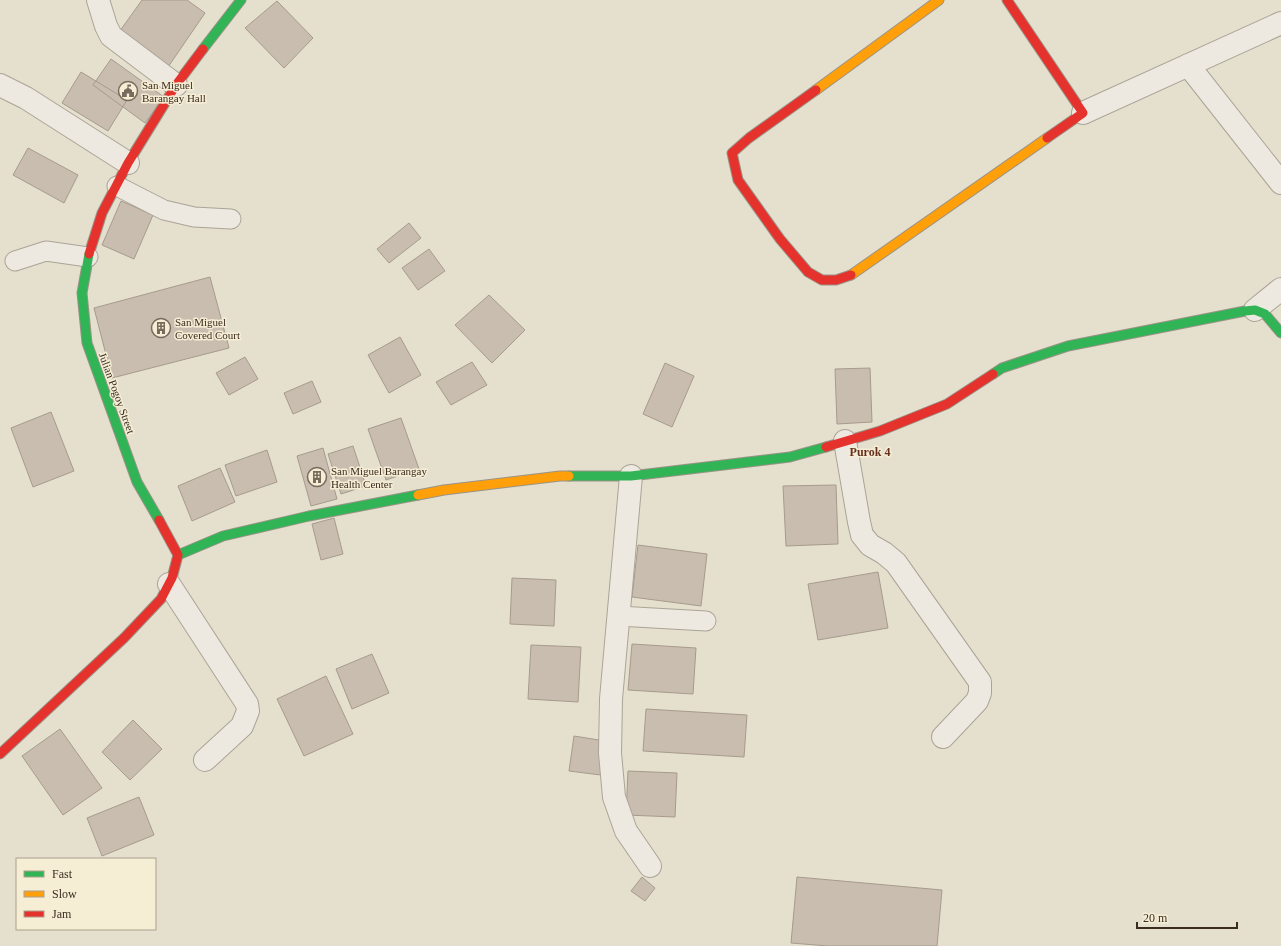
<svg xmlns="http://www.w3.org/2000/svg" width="1281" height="946" font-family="Georgia,serif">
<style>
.building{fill:#c9bdaf;stroke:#a69b8d}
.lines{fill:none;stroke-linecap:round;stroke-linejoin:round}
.lane-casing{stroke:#aaa497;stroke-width:21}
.street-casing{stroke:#aaa497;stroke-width:24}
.fast-casing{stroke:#9a9387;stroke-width:11}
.slow-casing{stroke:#9a9387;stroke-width:11}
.jam-casing{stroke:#9a9387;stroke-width:11}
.lane{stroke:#eee9e0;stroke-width:19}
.street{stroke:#eee9e0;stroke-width:22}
.fast{stroke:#30b455;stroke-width:9}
.slow{stroke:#ff9f0a;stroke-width:9}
.jam{stroke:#e5322d;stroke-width:9}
.labels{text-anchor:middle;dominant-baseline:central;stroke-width:3;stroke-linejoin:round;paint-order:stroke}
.poi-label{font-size:11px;fill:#3a2c1f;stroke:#f6edd5;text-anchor:start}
.street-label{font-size:11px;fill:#3a2c1f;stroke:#f6edd5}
.neighbourhood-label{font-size:12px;font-weight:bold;fill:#662f1e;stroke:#f6edd5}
</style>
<rect width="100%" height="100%" fill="#e5dfce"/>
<path class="building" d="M142 0H187L205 13 166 70 117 35Z
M277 1 313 38 284 68 245 28Z
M111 59 164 97 145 123 93 85Z
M81 72 127 100 108 131 62 103Z
M28 148 78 175 64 203 13 175Z
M121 201 153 215 134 259 102 245Z
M409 223 421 238 389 263 377 249Z
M429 249 445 271 418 290 402 268Z
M210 277 229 348 112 378 94 308Z
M489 295 525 330 492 363 455 325Z
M400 337 421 375 389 393 368 355Z
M245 357 258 379 229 395 216 373Z
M472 362 487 385 451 405 436 382Z
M665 363 694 376 672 427 643 414Z
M870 368 872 422 837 424 835 369Z
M312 381 321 402 293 414 284 393Z
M51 412 74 471 33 487 11 428Z
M401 418 419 469 386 480 368 429Z
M353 446 366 486 341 494 328 454Z
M323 448 337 499 311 506 297 456Z
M267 450 277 482 236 496 225 465Z
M220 468 235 502 192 521 178 486Z
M836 485 838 544 786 546 783 486Z
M334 518 343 554 321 560 312 524Z
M638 545 707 554 701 606 632 597Z
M878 572 888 628 818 640 808 584Z
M512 578 556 580 554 626 510 624Z
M632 644 696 648 693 694 628 690Z
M531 645 581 647 578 702 528 699Z
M372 654 389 693 352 709 336 669Z
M326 676 353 734 304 756 277 699Z
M646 709 747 715 744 757 643 751Z
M133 720 162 749 130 780 102 752Z
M60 729 102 788 63 815 22 756Z
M574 736 605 741 601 775 569 771Z
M628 771 677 773 675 817 626 815Z
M139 797 154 835 102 856 87 818Z
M642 877 655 888 645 901 631 891Z
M797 877 942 890 937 946H828L791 943Z"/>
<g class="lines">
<defs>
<path id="lane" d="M117 186 164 210 194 217 231 219
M15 261 46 251 88 257
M618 616 706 621"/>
<path id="street" d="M98 0 106 26 111 36 176 85
M1188 65 1281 183
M0 85 26 98 128 163
M1083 113 1281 23
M1255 310 1281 289
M845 441 859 522 862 535 870 545 884 553 896 563 980 682V693L977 701 943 737
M631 476 611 699 610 753 614 797 626 831 650 866
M169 584 247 704 248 711 242 726 205 760"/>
<path id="fast" d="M203 49 241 0
M89 254 82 293 87 343 137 482 159 520
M993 374 1002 368 1068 346 1245 311 1255 310 1265 314 1281 333
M569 476H631L790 457 826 447
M178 555 223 536 309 516 418 495"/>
<path id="slow" d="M816 90 939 0
M851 275 1047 138
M418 495 444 490 560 476H569"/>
<path id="jam" d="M1007 0 1083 113 1047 138
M816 90 749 138 732 153 738 180 780 239 808 272 822 280H836L851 275
M89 254 102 213 128 163 176 85 203 49
M826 447 880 431 947 404 993 374
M0 754 124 638 161 599 172 578 178 555 159 520"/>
</defs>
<use href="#lane" class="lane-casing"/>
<use href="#street" class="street-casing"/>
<use href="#fast" class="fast-casing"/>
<use href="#slow" class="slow-casing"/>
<use href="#jam" class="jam-casing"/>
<use href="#lane" class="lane"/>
<use href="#street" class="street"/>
<use href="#fast" class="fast"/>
<use href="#slow" class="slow"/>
<use href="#jam" class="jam"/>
</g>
<defs>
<symbol id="civic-ring" viewBox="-11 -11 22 22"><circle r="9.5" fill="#f6edd5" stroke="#766b5c" stroke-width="1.5"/><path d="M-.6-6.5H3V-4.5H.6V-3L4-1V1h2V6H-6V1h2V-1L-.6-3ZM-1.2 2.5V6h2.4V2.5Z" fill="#766b5c"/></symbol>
<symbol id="building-ring" viewBox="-11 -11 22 22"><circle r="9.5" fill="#f6edd5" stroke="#766b5c" stroke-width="1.5"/><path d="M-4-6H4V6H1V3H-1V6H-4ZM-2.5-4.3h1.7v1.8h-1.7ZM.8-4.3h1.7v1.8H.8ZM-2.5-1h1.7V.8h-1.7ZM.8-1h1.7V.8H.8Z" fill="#766b5c"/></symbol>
</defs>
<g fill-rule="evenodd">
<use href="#civic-ring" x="117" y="80" width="22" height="22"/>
<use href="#building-ring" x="150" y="317" width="22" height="22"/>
<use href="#building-ring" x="306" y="466" width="22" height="22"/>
</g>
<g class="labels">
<g class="poi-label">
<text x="142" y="85">San Miguel<tspan x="142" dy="13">Barangay Hall</tspan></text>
<text x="175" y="322">San Miguel<tspan x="175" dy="13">Covered Court</tspan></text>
<text x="331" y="471">San Miguel Barangay<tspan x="331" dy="13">Health Center</tspan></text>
</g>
<g class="street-label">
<text transform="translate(117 393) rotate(70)">Julian Pogoy Street</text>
</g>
<g class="neighbourhood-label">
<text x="870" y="452">Purok 4</text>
</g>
</g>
<rect x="16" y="858" width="140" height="72" fill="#f6edd5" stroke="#aba08c"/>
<rect x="24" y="871" width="20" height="6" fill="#30b455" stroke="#aba08c"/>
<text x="52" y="878" font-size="12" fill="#3a2c1f">Fast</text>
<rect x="24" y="891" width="20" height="6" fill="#ff9f0a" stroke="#aba08c"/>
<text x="52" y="898" font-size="12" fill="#3a2c1f">Slow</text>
<rect x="24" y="911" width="20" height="6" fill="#e5322d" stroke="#aba08c"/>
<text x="52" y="918" font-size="12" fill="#3a2c1f">Jam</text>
<path d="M1137 922v6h100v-6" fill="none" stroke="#3a2c1f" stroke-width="2"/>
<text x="1143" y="922" font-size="12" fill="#3a2c1f" stroke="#f6edd5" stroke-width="3" paint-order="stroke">20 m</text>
</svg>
